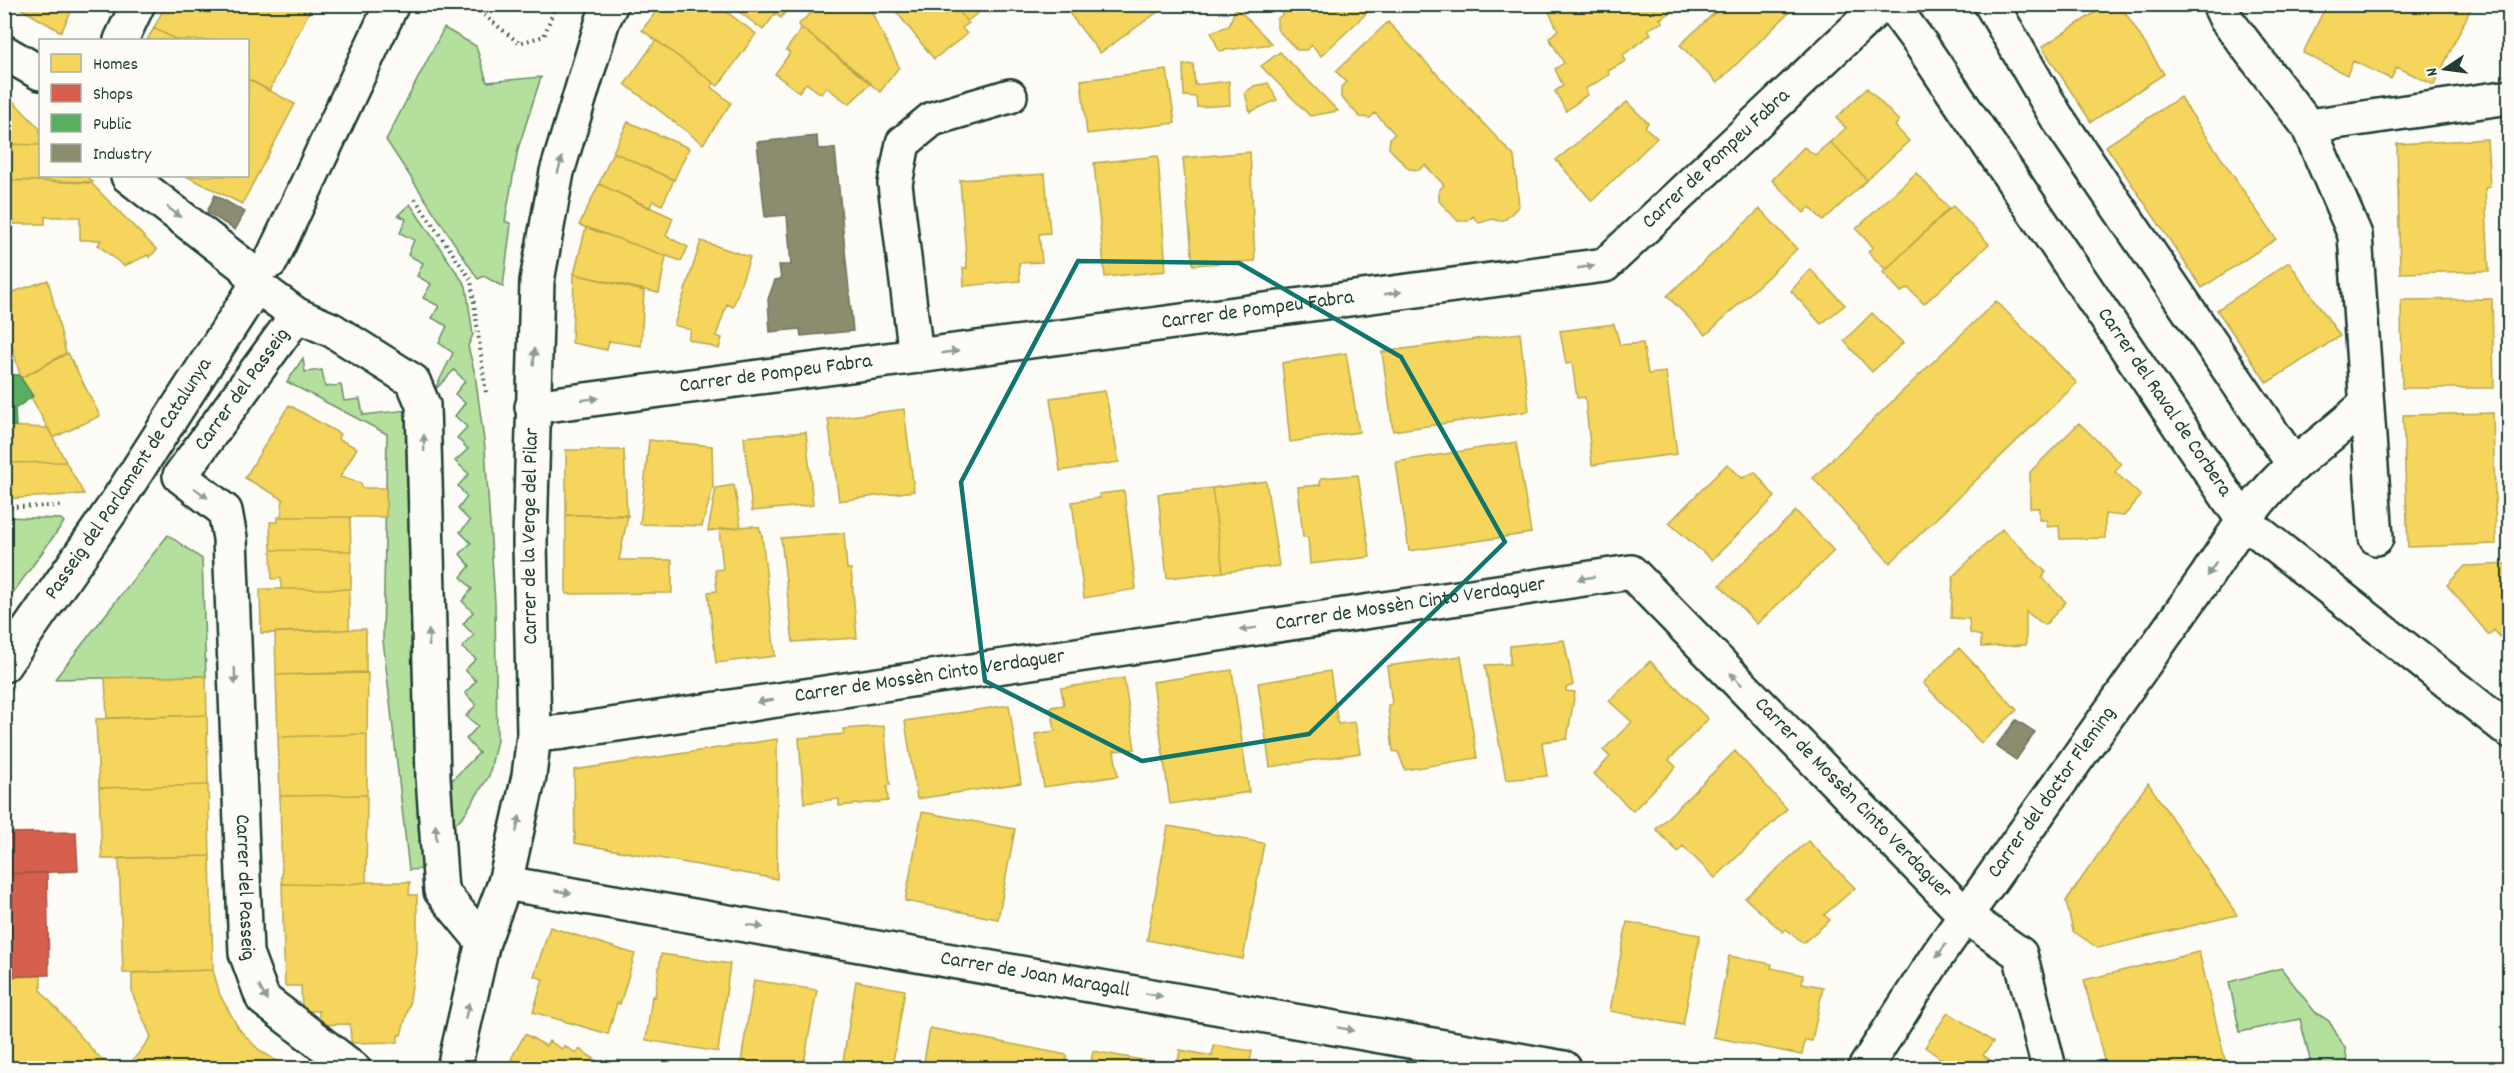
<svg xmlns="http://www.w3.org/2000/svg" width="2514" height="1073" font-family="Dekko,sans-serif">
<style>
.green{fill:#b4df9d;stroke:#6a8e68;stroke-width:1.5}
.homes{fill:#f6d55c;stroke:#b6a750;stroke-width:1.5}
.shops{fill:#d6604d;stroke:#9f5646;stroke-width:1.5}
.public{fill:#5aae61;stroke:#488c54;stroke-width:1.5}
.industry{fill:#8c8c6e;stroke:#6b745d;stroke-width:1.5}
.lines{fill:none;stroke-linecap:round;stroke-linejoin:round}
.pedestrian-casing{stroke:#1f3d34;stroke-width:38}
.minor-casing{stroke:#1f3d34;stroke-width:38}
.path{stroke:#1f3d34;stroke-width:4;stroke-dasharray:1.5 4.5;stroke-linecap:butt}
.pedestrian{stroke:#fdfcf7;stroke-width:33}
.minor{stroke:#fdfcf7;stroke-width:33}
.oneway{fill:#8e9c96}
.marked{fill:none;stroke:#0f766e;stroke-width:4.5;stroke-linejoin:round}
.labels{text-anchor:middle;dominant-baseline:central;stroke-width:6;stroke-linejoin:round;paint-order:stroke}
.street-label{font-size:21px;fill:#1f3d34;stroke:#fdfcf7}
</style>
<rect width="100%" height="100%" fill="#fdfcf7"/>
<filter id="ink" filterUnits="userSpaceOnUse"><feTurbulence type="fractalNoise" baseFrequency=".0167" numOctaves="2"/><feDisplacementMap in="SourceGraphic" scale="12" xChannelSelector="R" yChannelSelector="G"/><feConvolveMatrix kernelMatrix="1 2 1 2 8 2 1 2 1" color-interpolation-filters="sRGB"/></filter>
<g filter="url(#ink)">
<path class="green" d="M444 28 476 46 487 82 541 77 518 149 505 221 511 224 503 287 484 276 478 279 386 140Z
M410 204 466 286 473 335 468 346 475 374 485 448 495 603 497 740 489 776 464 815 448 831 446 786 479 753 466 739 478 726 466 716 476 705 465 693 476 681 465 670 476 659 462 648 474 635 463 624 473 612 462 601 472 589 461 577 470 566 460 554 471 543 460 532 470 521 458 509 467 497 458 486 469 474 455 461 468 449 457 438 467 427 455 416 465 403 455 394 465 381 454 370 434 391 453 353 439 343 447 326 432 318 439 306 423 298 431 284 417 276 423 263 408 255 414 240 400 233 406 219 398 215Z
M303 358 305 372 322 370 325 387 341 385 344 401 360 399 363 415 408 410 424 869 409 870 383 640 387 434 287 382Z
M5 517 61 519 64 522 5 604Z
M168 535 202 559 206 676 55 679Z
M2281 968 2315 1012 2329 1021 2345 1048 2349 1068H2312L2300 1019 2240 1032 2229 982Z"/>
<path class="homes" d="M13 4H75L61 32Z
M166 4H301L310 10 269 91 248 79V40H177L154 28Z
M662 4H716L756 34 718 86 642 30Z
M729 4H791L781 18 775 14 763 30Z
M821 4H863L871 11 899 67 880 92 798 25Z
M890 4H953L969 23 962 28 967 34 934 59Z
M953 4H991L967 21Z
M1062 4H1169L1100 53Z
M1273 4H1371L1373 7 1321 56 1312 45 1306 50H1297L1277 29V19L1283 14Z
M1545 4H1677L1679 7 1660 19 1663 22 1648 29 1651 34 1623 55 1626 61 1608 71 1609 75 1585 89 1588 94 1566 111 1555 91 1563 86 1555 69 1564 63 1549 38 1558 30Z
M1724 4H1791L1794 8 1717 83 1680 45Z
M2108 4H2120L2164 74 2091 122 2042 47Z
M2327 4H2473L2434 85 2397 67 2391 79 2353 61 2347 75 2303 53Z
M1236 7 1272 44 1219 51 1211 32 1229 26Z
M1388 22 1514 156 1519 206 1506 219 1499 221 1493 219 1479 223 1473 216 1468 221H1458L1439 201V190L1444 185 1425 165 1419 170 1409 169 1389 148 1390 138 1395 134 1375 113 1370 118 1360 117 1341 97V87L1346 82 1336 71Z
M154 28 177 40H147Z
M802 28 871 83 849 104 826 87 821 94 806 83 799 92 775 74 790 53 786 50Z
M656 40 714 83 711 87 731 103 703 144 625 84Z
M1280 52 1338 111 1310 116 1261 66Z
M1193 64 1195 85 1229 81 1230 105 1197 107 1196 97 1184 96 1183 65Z
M1167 70 1175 123 1087 134 1081 80Z
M248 79 295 104 242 204 186 176H248Z
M1268 83 1277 100 1250 112 1245 93 1254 86Z
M1867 88 1899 121 1895 126 1909 141 1867 180 1830 142 1846 128 1836 118Z
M4 92 17 105H4Z
M2180 97 2276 239 2202 288 2106 146Z
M1627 102 1648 123 1645 127 1657 138 1592 201 1556 160Z
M4 105H17L40 129V145L4 144Z
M628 122 689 148 674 180 613 152Z
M2487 139 2490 187 2485 188 2489 271 2400 273 2397 144Z
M1830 142 1867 180 1823 221 1810 207 1804 213 1772 180 1804 147 1815 155Z
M4 144 40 145V176H87L93 182 4 180Z
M613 152 674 180 662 205 653 201 649 208 599 184Z
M1250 152 1255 261 1193 265 1183 158Z
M1158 156 1166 271 1105 277 1094 163Z
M1916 173 1949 208 1886 270 1868 252 1873 247 1856 229Z
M1045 174 1050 233 1039 234 1042 262 1019 263 1020 281 964 286 963 268H967L960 180Z
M4 180 91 183 157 250 149 257 148 255 124 266 98 245 101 240H80V217H45V224H4Z
M599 184 673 218 666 236 688 247 681 261 579 225Z
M1953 206 1989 244 1924 304 1908 288 1901 292 1883 272Z
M1760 209 1797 249 1706 335 1667 296Z
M586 227 666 256 659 293 574 274Z
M701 241 750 257 733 307 727 304 716 336 722 338 719 349 688 339 691 330 674 325Z
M2289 262 2340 336 2267 383 2217 310Z
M1810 269 1845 305 1821 324 1791 291Z
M574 274 644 291 641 346 609 341 607 350 572 343Z
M48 280 66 353 21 378 4 319V295Z
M2492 299 2494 388H2402L2401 300Z
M1996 301 2077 383 1890 563 1813 478Z
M1872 313 1903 343 1872 372 1844 341Z
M1614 324 1620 345 1643 343 1648 374 1666 372 1677 454 1592 465 1585 397 1577 398 1572 363 1566 364 1560 331Z
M1520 333 1529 411 1393 431 1382 352Z
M68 353 100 416 53 438 21 378Z
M1346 353 1359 432 1290 442 1282 363Z
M1105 391 1119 462 1060 471 1050 398Z
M289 405 340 434 338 439 357 448 340 477 361 483 362 488H386V517H281L283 499 245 478Z
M904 409 914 491 839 501 828 419Z
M2493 413 2496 544 2408 547 2403 415Z
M2079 423 2121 464 2115 472 2141 496 2124 516 2105 514V538L2060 539 2059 526 2047 527V520H2039V508H2030V472Z
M4 426 48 428 66 462 4 463Z
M806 432 813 505 752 511 744 437Z
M649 440 712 446 713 488 702 526 640 524Z
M1516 442 1531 533 1409 551 1396 462Z
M566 450H624L627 516 566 515Z
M66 462 84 494 4 499V463Z
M1727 464 1742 478 1755 472 1775 497 1712 560 1669 523Z
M1358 475 1370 557 1310 564 1308 537H1303L1298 487 1320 485 1321 478Z
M1266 481 1279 566 1223 572 1212 488Z
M734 485 741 527 708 531 716 488Z
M1212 488 1223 572 1167 578 1158 494Z
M1124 491 1136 589 1084 598 1072 502 1100 498 1099 494Z
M1796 511 1834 551 1757 624 1720 585Z
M566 515H628L619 560H672V593L566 594Z
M278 517H350L351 551 271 550 270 522H278Z
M750 526 759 527 762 535 775 656 716 663 708 592 717 591 715 570 723 569 719 529Z
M2002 529 2046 572 2042 578 2066 602 2045 625 2026 612V645L1981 647V636L1970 633 1969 619 1951 618 1953 576Z
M844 533 847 569H851L857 638 793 642 781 538Z
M271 550 351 551V589H281V578L272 579Z
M2510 564V648L2494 630 2489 635 2447 585 2465 566Z
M260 589H349V630L261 633Z
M366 629V672L276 675 275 632Z
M1564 640 1573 685 1566 688V691L1575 692 1567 739 1542 742 1547 776 1506 780 1485 665 1510 664V646Z
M1959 648 2017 710 1981 743 1923 683Z
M1461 656 1477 758 1405 770 1398 752 1393 751 1388 705 1392 704 1387 666Z
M1650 661 1708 719 1669 760 1676 767 1633 811 1594 774 1610 757 1603 750 1632 722 1609 701Z
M1232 670 1249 792 1170 804 1153 682Z
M1330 671 1338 724 1355 722 1360 753 1270 767 1258 683Z
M368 673 367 734 278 737 276 675Z
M206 676 207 715 107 718 105 678Z
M1124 678 1135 749 1114 751 1118 776 1044 787 1035 734 1055 731 1051 707 1064 705 1061 688Z
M1009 705 1021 783 917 799 905 721Z
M207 715 208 785 99 788 96 719Z
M884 726 890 785 887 786 888 801 839 806V799L804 803 799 738 844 734 843 729Z
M367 734V795L280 796 278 737Z
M777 739V879L575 843 574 770Z
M1735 751 1787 809 1715 878 1683 846 1678 852 1656 829Z
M2148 783 2237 915 2098 948 2073 931 2066 901Z
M208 785 210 856 102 859 99 788Z
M367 795 366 882 343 885 282 884 280 796Z
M922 812 1015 829 998 919 905 901Z
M1168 826 1264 843 1243 959 1147 940Z
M1808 841 1855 888 1824 915 1830 920 1803 943 1786 929 1783 932 1745 898Z
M210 856 213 970 123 973 119 858Z
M366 882H410L409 895H417V952L409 1006 401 1035H398V1042L351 1043 350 1024 319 1025V1011H302L301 986H285L282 884 343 885Z
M1627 922 1700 935 1683 1025 1610 1011Z
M550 927 635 954 620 1004 617 1003 608 1034 533 1012 543 979 534 976Z
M2199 952 2227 1068H2106L2084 980Z
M661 954 730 964 718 1052 646 1040 652 996 655 997Z
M1729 956 1772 964 1771 968 1803 975 1802 983 1823 987 1812 1041 1805 1040 1802 1055 1713 1037Z
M213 970 220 995 239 1029 258 1049 287 1068H127L151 1037 132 993V973Z
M41 976V991L96 1054 114 1068H4V977Z
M754 980 817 990 803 1068H740Z
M856 981 905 990 892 1068H842Z
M1948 1012 1993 1042 1983 1055 2002 1068H1933L1940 1058 1925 1047Z
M930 1028 1067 1055 1065 1068H923Z
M525 1034 546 1046 549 1041 562 1049 564 1046 576 1053 579 1049 599 1062 595 1068H510L512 1057Z
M1214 1045 1252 1051 1249 1068H1177L1180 1050 1212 1056Z
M1093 1051 1153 1062 1152 1068H1090Z"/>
<path class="shops" d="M76 832 78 871 4 874V833Z
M47 873 49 975 4 977V874Z"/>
<path class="public" d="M4 374 19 375 33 396 15 409 16 426H4Z"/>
<path class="industry" d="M817 136 818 149 835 148 853 331 801 336 800 329 770 332 768 299 775 280 781 279 779 265H791L787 215 765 217 757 142Z
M215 195 245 212 235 230 207 212Z
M2016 720 2035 732 2016 760 1996 746Z"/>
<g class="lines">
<defs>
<g id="pedestrian">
<path d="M121 40 138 4"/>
<path d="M4 52 40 73"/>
<path d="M128 176 244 266 256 285"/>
<path d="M271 261 392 4"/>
<path id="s1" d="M4 665 115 505 251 294"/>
</g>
<g id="minor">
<path id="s2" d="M1891 4 1920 43 2243 520 2510 731"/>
<path d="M1991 4 2056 116 2294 465"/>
<path d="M2219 4 2226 19 2308 126 2355 235 2376 538"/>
<path d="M2308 126 2510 97"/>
<path d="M256 285 297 315 332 330 413 381 423 405 433 777 441 891 483 942"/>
<path id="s3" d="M297 315 180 476 225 511 230 538 246 953 263 999 353 1068"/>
<path d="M916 356 895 184 903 143 932 119 1010 96"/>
<path id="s4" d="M532 407 1605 265 1882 4"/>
<path id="s5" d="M534 735 564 732 1631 572 1967 917 2020 954 2049 1068"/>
<path id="s6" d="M505 883 1564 1068"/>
<path id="s7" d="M454 1068 483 942 505 883 529 776 534 735 530 541 537 281 557 172 603 20 611 4"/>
<path id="s8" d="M1865 1068 1939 953 2208 574C2234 534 2259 495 2295 464 2318 444 2343 426 2366 404"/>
</g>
</defs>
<use href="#pedestrian" class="pedestrian-casing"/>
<use href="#minor" class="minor-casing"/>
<path class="path" d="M470 4 519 43 544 36 556 4
M415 199 471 280 486 393
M4 507 64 506"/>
<use href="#pedestrian" class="pedestrian"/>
<use href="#minor" class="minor"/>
</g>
<defs><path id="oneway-solid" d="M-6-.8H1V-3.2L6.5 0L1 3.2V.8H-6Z" transform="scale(1.5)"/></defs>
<g class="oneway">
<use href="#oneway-solid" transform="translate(560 165) rotate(-74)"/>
<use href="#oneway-solid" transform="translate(174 212) rotate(38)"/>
<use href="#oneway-solid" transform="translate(1586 267) rotate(-8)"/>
<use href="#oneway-solid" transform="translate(1393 293) rotate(-8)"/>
<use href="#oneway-solid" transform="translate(950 352) rotate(-8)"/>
<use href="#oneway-solid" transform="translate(534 357) rotate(-88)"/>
<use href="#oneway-solid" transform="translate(590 399) rotate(-7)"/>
<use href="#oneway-solid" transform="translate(424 443) rotate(-91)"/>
<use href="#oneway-solid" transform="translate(201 493) rotate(37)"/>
<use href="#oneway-solid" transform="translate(2212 569) rotate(123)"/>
<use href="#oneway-solid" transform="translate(1586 578) rotate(171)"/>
<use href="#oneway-solid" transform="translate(1248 629) rotate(171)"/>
<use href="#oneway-solid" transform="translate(429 638) rotate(-91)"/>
<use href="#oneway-solid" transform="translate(235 676) rotate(88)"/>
<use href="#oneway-solid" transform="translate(1736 679) rotate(-134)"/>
<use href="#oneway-solid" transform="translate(765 701) rotate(171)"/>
<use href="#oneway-solid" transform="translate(518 824) rotate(-78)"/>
<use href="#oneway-solid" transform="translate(436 833) rotate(-94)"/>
<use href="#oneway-solid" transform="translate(563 892) rotate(10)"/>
<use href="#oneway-solid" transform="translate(755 926) rotate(10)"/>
<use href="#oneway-solid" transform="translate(1941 951) rotate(126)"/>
<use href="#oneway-solid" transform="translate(263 993) rotate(61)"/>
<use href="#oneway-solid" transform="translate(1154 995) rotate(10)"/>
<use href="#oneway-solid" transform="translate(467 1011) rotate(-77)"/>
<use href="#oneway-solid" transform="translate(1346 1029) rotate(10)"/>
</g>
</g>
<path class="marked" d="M1078 261 1239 263 1401 357 1505 542 1309 734 1142 761 985 681 961 482Z"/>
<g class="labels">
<g class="street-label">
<text stroke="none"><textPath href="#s4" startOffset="1236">Carrer de Pompeu Fabra</textPath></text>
<text stroke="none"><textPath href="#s4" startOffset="732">Carrer de Pompeu Fabra</textPath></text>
<text stroke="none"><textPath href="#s4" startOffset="246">Carrer de Pompeu Fabra</textPath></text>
<text transform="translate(243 390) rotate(-54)">Carrer del Passeig</text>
<text stroke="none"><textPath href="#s2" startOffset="483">Carrer del Raval de Corbera</textPath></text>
<text stroke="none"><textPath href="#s1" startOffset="224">Passeig del Parlament de Catalunya</textPath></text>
<text stroke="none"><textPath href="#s7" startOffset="542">Carrer de la Verge del Pilar</textPath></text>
<text stroke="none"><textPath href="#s5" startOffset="886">Carrer de Mossèn Cinto Verdaguer</textPath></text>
<text stroke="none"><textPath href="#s5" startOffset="400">Carrer de Mossèn Cinto Verdaguer</textPath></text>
<text stroke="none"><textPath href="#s8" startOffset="333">Carrer del doctor Fleming</textPath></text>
<text stroke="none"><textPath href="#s5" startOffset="1426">Carrer de Mossèn Cinto Verdaguer</textPath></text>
<text stroke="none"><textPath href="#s3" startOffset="633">Carrer del Passeig</textPath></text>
<text stroke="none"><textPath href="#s6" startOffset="538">Carrer de Joan Maragall</textPath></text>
</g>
</g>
<rect width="2514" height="1073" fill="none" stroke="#fdfcf7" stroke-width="24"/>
<rect x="12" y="12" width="2490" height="1049" fill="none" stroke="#1f3d34" stroke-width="2" filter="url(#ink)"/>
<rect x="39" y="39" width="210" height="138" fill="#fdfcf7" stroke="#a4b0a9" stroke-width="1.5"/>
<rect x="51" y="54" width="30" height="18" fill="#f6d55c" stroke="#a4b0a9" stroke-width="1.5"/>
<text x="93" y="69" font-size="18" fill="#1f3d34">Homes</text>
<rect x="51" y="84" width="30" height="18" fill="#d6604d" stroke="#a4b0a9" stroke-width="1.5"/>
<text x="93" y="99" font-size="18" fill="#1f3d34">Shops</text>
<rect x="51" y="114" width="30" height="18" fill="#5aae61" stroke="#a4b0a9" stroke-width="1.5"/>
<text x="93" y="129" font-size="18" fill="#1f3d34">Public</text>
<rect x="51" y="144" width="30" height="18" fill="#8c8c6e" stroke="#a4b0a9" stroke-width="1.5"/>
<text x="93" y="159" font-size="18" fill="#1f3d34">Industry</text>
<g transform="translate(2445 69) rotate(257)" stroke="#fdfcf7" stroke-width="4.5" paint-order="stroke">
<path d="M0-4.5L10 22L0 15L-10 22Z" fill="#1f3d34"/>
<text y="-9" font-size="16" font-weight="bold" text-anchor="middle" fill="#1f3d34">N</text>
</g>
</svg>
